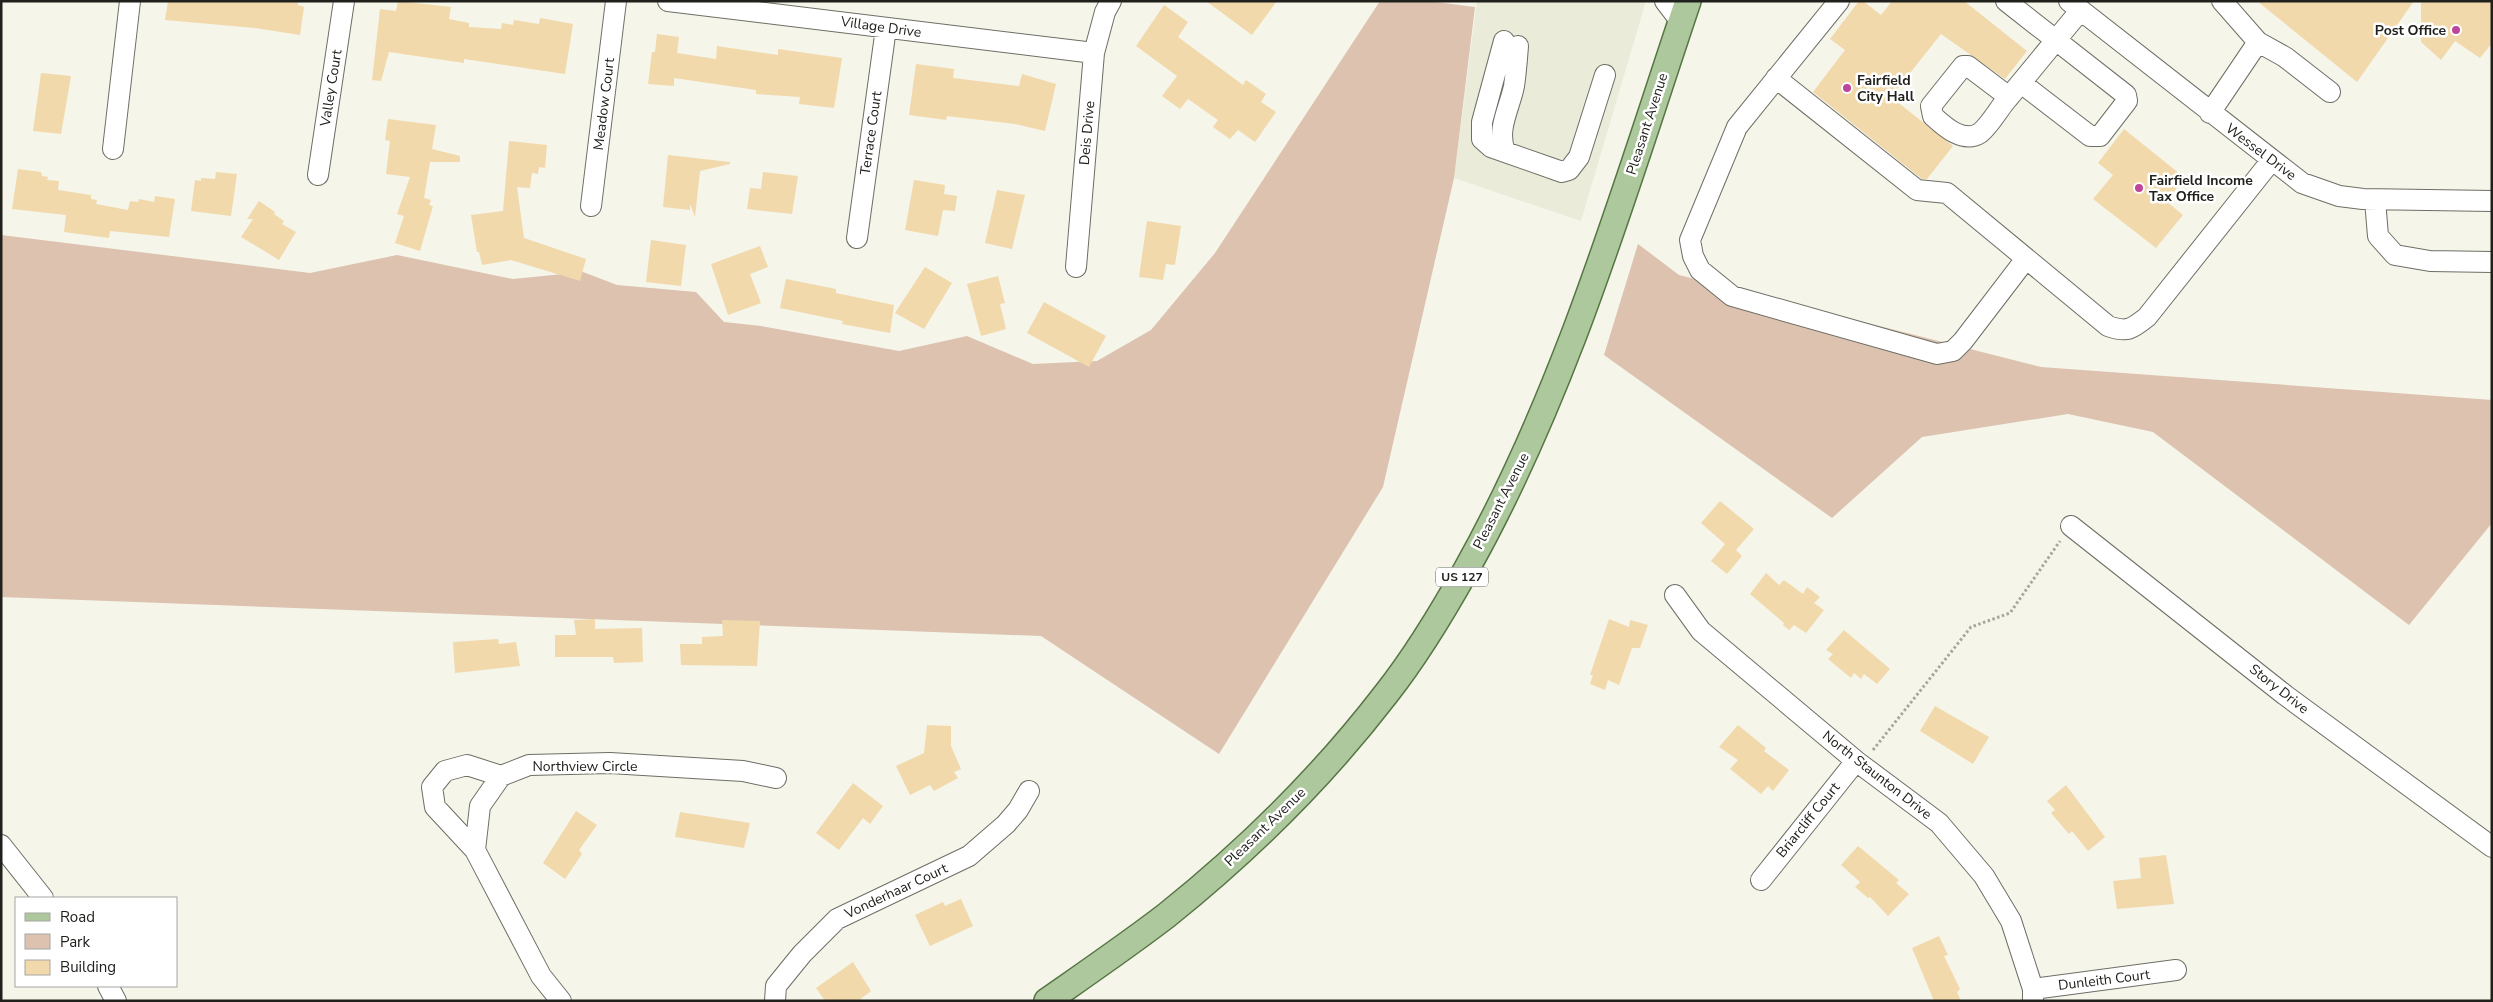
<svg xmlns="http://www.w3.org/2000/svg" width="2493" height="1002" font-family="'Nunito Sans',sans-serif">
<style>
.built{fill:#eaebd8}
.green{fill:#dcc2af}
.building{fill:#f1d9ac}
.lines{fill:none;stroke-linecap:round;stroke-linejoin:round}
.minor-casing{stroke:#6e6e65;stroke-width:22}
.major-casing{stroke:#577544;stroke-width:28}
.path{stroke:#a6a69e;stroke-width:3;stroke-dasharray:2.5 2.5;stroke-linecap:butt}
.minor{stroke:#fff;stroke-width:20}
.major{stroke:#acc89c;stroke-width:25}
.poi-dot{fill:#bd469c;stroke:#fff;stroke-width:2}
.labels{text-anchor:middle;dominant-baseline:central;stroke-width:5;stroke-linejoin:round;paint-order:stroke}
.shield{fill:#fff;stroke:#636360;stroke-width:1}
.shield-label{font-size:12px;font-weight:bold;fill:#20201c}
.street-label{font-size:14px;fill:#20201c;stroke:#fff}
.poi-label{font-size:14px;font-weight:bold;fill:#20201c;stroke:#fff;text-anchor:start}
</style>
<rect width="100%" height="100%" fill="#f5f5ea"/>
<path class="built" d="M1477 1H1646L1581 221 1454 178Z"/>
<path class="green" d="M1380 1H1428L1475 7 1454 178 1383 487 1219 754 1041 636 1 597V235L310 273 397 255 513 279 583 272 617 285 696 292 724 322 761 326 899 351 967 336 1033 364 1097 361 1151 330 1215 253Z
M1638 244 1679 275 2041 367 2492 400V523L2409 625 2153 432 2068 414 1922 437 1832 518 1604 355Z"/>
<path class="building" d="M168 1H298V5L304 7 300 35 255 28 165 20Z
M398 1 451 7 449 19 469 23V27L501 29 502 23 513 25 514 20 539 24 540 18 573 24 565 74 464 59V63L389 52 381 81 372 80 380 9 396 11Z
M1206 1H1277L1252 35Z
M1859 1H1863L1881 15 1892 1H1964L2027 51 2005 79 1941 34 1891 97 1953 146 1927 179H1922L1813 92 1845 50 1830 39Z
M2257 1H2414L2357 82Z
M2421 1H2492V43L2480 58 2455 41 2441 60 2421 42Z
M1164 5 1188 22 1178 37 1243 85 1246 80 1266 94 1261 102 1276 112 1255 142 1238 130 1230 139 1213 127 1218 120 1188 99 1180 109 1162 96 1177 76 1136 46Z
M657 34 679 37 677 53 716 59 717 46 778 55V49L842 58 834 108 799 104 800 97 756 94V90L674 78V86L648 84 652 52H655Z
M916 64 954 69 953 78 1019 86 1022 74 1056 84 1045 131 1015 124 947 116 946 120 909 115Z
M41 73 71 76 61 134 33 131Z
M388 119 436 125 432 149 460 156V162H430L424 198 431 200 429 205 433 206 420 251 395 243 404 216 397 214 410 177 386 174 390 141 385 140Z
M2124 129 2185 178 2166 201 2183 215 2156 248 2093 199 2113 175 2098 163Z
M509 141 547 145 545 168 539 167 538 174 532 173 530 188 517 187 524 238 586 259 580 281 511 260 482 265 479 252H477L471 215 503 211Z
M668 155 730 162V164L700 171 695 217 690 204V210L663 207Z
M18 169 41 172 42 176 48 177 47 180 59 181 58 190 91 195V199L97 200 96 204 128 210 130 201 138 202 139 199 154 202 155 196 175 199 169 237 110 231 109 238 64 232 66 215 12 209Z
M216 172 237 174 231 216 191 211 195 180 201 181V178L215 179Z
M763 172 798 176 792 214 747 209 750 188 761 189Z
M914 180 945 185 944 194 957 196 955 211 943 210 938 236 905 230Z
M997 190 1025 195 1012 249 985 243Z
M259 201 275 212 274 214 284 221 282 224 296 232 279 260 241 237 253 219H247Z
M1147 221 1181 226 1175 265 1166 264 1163 280 1139 277Z
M651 240 686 245 681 286 646 282Z
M760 246 768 267 750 274 761 303 728 315 711 264Z
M925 267 952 283 924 329 895 313Z
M998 276 1005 303 1000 304 1006 329 981 336 967 284Z
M786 279 836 289V293L894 305 890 333 842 324 843 321 780 308Z
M1044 302 1106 336 1089 367 1027 333Z
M1720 501 1754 529 1736 550 1742 556 1727 574 1711 561 1725 544 1701 523Z
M1766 573 1779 585 1784 580 1803 594 1807 587 1820 597 1814 603 1824 610 1806 633 1794 625 1789 630 1783 625 1784 623 1750 594Z
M595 619V629L642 628 643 662 614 663 613 657H555V635H576L574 620Z
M1609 619 1629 627 1630 620 1648 625 1640 648H1632L1619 685 1608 680 1605 690 1590 684 1593 675H1590Z
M722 620 760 621 757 666 681 665 680 644H702V637L723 636Z
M1844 630 1890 669 1877 684 1864 674 1861 679 1854 673 1851 678 1828 659 1833 654 1826 650Z
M498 639 499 644 516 642 520 666 455 673 453 642Z
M1935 706 1989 737 1973 764 1920 731Z
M927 725 951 726V746L961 769 954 772 958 778 934 791 930 785 910 795 896 766 924 753Z
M1738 725 1766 748 1764 751 1789 770 1773 791 1768 786 1761 794 1730 769 1738 760 1719 747Z
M853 783 883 806 870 824 863 818 839 850 816 833Z
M2066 785 2105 837 2088 851 2072 831 2069 834 2051 813 2055 810 2047 801Z
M576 811 597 825 579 850 582 854 565 879 543 863Z
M680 812 750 823 744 848 675 837Z
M1858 846 1899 880 1896 883 1909 894 1888 916 1870 897 1868 898 1855 887 1860 882 1841 865Z
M2166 855 2174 904 2117 909 2113 881 2141 878 2139 858Z
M961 899 973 926 930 946 915 915 943 902 945 906Z
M1939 936 1948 955 1944 956 1960 989 1957 992 1961 1001H1934L1912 948Z
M853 962 871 991 858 1001H825L816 988Z"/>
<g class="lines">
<defs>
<path id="minor" d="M668 1 1094 53
M1665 1 1681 22
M1839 1 1737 127 1690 240 1693 256 1700 270 1732 296 1937 354 1953 351 1963 341 2025 260
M2006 1 2126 95 2127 101 2100 136H2090L2021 83
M2069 1 2302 183 2339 196 2363 199 2492 201
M1504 41 1482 122V139L1491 147 1562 172 1569 170 1579 157 1605 75
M2258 42 2285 57 2330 92
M1776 78 1917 190 1947 193 2108 326C2127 333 2132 329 2147 317L2271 161
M2009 97 1968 66H1963L1931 106 1933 116C1944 126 1963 144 1980 133 1989 126 1997 112 2004 103 2030 72 2055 41 2080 11
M2210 113 2258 42 2222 1
M113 149 130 1
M1505 151C1496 130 1510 107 1514 86 1516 73 1517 59 1518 46
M318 175 344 1
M2375 200 2378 236 2395 255 2430 261 2492 262
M591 206 616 1
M857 238 886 28
M1076 267 1094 53 1105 12 1111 1
M2071 526 2285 695 2492 847
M1675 595 1701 631 1856 761 1939 823 1984 876 2011 921 2033 989V1001
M1 845 43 898
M475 850 435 807 432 787 445 771 467 765 501 776
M1761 880 1856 761
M108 986 116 1001
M2033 989 2176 970
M561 1001 541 976 475 850 480 806 501 776 529 765 610 763 743 771 776 778
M775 1001 776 986 802 954 837 919 969 856 1006 824 1018 810 1029 791"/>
<path id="major" d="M1047 1001C1087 973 1128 945 1167 915 1248 850 1323 776 1386 694 1416 656 1442 613 1466 570 1566 392 1623 194 1688 1"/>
</defs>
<use href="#minor" class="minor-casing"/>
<use href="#major" class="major-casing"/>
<path class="path" d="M1873 750 1971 627 2010 613 2060 541"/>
<use href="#minor" class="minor"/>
<use href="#major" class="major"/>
</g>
<g class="poi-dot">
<circle cx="2456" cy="30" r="5"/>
<circle cx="1847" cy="88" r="5"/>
<circle cx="2139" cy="188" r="5"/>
</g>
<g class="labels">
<rect class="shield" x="1436" y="567.5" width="52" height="19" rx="4"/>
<g class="shield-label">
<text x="1462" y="577">US 127</text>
</g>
<g class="street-label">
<text transform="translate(881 27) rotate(8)">Village Drive</text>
<text transform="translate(331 88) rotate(-81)">Valley Court</text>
<text transform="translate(604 104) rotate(-83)">Meadow Court</text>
<text transform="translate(1647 124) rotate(-72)">Pleasant Avenue</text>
<text transform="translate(871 133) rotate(-82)">Terrace Court</text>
<text transform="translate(1087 133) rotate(-85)">Deis Drive</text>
<text transform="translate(2261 152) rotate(37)">Wessel Drive</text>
<text transform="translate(1501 501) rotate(-63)">Pleasant Avenue</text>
<text transform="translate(2279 689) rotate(38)">Story Drive</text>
<text x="585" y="766">Northview Circle</text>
<text transform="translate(1877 775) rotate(38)">North Staunton Drive</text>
<text transform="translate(1808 820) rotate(-51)">Briarcliff Court</text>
<text transform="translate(1265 827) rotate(-44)">Pleasant Avenue</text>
<text transform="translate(896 891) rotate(-25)">Vonderhaar Court</text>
<text transform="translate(2104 980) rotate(-7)">Dunleith Court</text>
</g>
<g class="poi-label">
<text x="2446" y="30" text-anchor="end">Post Office</text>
<text x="1857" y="80">Fairfield<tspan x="1857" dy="16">City Hall</tspan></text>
<text x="2149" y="180">Fairfield Income<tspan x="2149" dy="16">Tax Office</tspan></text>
</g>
</g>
<rect width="2493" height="1002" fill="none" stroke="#20201c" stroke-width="5"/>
<rect x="15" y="897" width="162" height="90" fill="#ffffff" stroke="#a6a6a4"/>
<rect x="25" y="913" width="25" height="8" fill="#acc89c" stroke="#a6a6a4"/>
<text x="60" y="922" font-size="15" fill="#20201c">Road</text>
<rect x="25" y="934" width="25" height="15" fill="#dcc2af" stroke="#a6a6a4"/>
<text x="60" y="947" font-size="15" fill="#20201c">Park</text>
<rect x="25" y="960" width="25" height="15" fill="#f1d9ac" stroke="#a6a6a4"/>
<text x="60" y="972" font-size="15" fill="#20201c">Building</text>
</svg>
